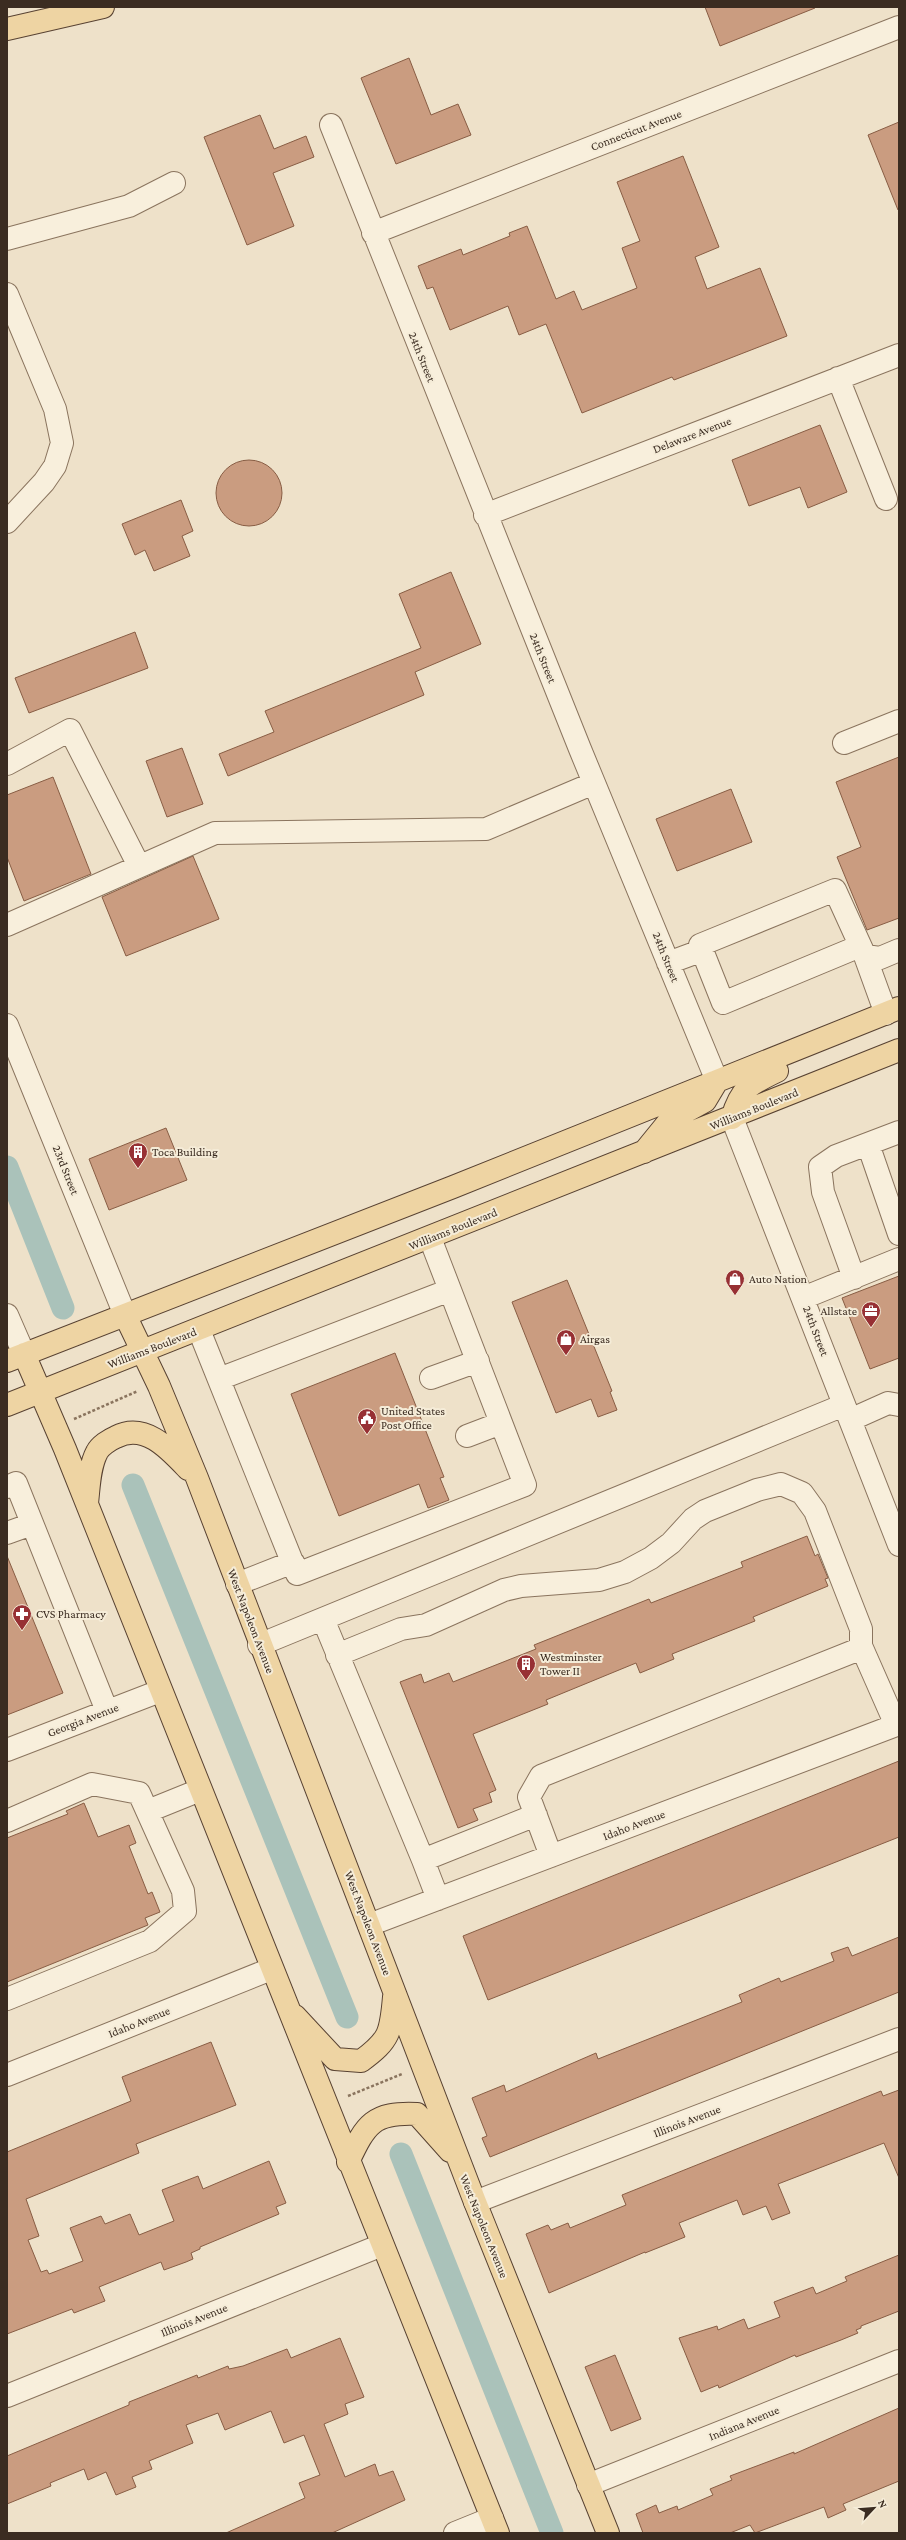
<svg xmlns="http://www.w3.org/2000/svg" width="906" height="2540" font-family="'Crimson Pro',serif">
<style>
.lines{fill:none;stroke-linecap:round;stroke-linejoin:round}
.canal{stroke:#aac2ba;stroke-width:23}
.building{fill:#ca9c80;stroke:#885d44}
.minor-casing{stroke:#8a745e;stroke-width:24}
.major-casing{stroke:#584232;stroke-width:24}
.path{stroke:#8a745e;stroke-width:2.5;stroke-dasharray:3 2;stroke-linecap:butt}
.minor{stroke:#f8efdc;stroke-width:22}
.major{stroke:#eed4a3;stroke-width:22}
.labels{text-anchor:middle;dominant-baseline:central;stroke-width:4;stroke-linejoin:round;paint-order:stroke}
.street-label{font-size:12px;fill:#3b2c21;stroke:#f5ecd8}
.poi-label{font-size:12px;fill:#3b2c21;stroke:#f5ecd8;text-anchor:start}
</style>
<rect width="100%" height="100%" fill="#eee1c9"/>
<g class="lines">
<path class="canal" d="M7 1167 63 1308
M133 1485 347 2017
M401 2154 552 2533"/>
</g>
<path class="building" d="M705 7H815V8L720 46Z
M409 58 431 115 458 104 471 135 396 164 361 78Z
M260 115 274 149 306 136 314 157 273 173 294 226 247 245 204 137Z
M899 122V210H898L868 135Z
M683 156 719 247 695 257 707 289 760 268 787 336 674 380 672 377 582 413 546 324 519 335 508 306 450 330 433 287 427 289 418 266 461 249 463 255 510 236 509 233 527 226 556 299 574 291 582 310 637 288 622 248 640 241 617 182Z
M820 425 847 492 808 508 800 487 749 506 732 460Z
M216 493a33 33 0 1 1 66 0a33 33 0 1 1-66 0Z
M181 500 193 531 182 536 190 556 154 571 145 550 135 555 122 524Z
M451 572 481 644 415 672 424 695 228 776 219 754 274 732 265 711 421 648 399 594Z
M135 632 148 668 29 713 15 678Z
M182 748 203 804 167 817 146 761Z
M899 757V918L867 930 837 857 861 847 836 782Z
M53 777 91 874 24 901 7 857V795Z
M731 789 752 842 677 871 656 819Z
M193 856 219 919 126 956 102 897Z
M166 1128 187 1180 109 1210 89 1159Z
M899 1276V1358L870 1369 842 1298Z
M567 1280 612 1391 610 1392 617 1410 598 1417 591 1399 556 1413 512 1302Z
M395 1353 444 1477 440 1478 449 1500 428 1508 419 1484 339 1516 291 1394Z
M807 1536 815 1556 818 1554 828 1578 825 1579 828 1586 753 1617 755 1621 672 1654 674 1659 640 1673 636 1663 546 1700 548 1704 473 1734 496 1790 489 1793 492 1802 473 1809 478 1820 458 1828 400 1682 421 1674 424 1683 449 1673 453 1682 536 1649 534 1645 649 1599 651 1603 743 1567 741 1562Z
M7 1556 63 1693 7 1715Z
M899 1761V1837L488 2000 463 1936Z
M84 1803 98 1837 129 1825 136 1843 129 1846 148 1894 152 1892 160 1912 145 1918 148 1925 7 1982V1838L68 1814 66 1811Z
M899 1937V1992L490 2157 482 2138 487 2136 472 2098 504 2085 506 2092 596 2053 598 2059 742 2002 739 1995 779 1978 781 1982 834 1961 831 1953 848 1947 852 1956Z
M211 2042 236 2105 136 2144 139 2153 26 2199 39 2236 28 2240 41 2272 47 2270 49 2274 83 2261 70 2228 101 2216 105 2224 130 2214 139 2235 174 2221 162 2190 198 2176 203 2189 269 2161 286 2203 276 2207 279 2214 200 2247V2249L191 2253 193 2259 186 2262 164 2270 161 2262 99 2287 105 2301 74 2313 72 2309 7 2334V2152L131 2101 122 2077Z
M899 2090V2178L884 2143 778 2184 790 2213 772 2220 766 2206 743 2215 737 2200 679 2223 685 2237 645 2253V2252L549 2293 526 2234 548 2225 551 2230 568 2223 570 2228 626 2205 622 2195 881 2091 883 2096Z
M899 2255V2311L861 2326V2328L856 2330 858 2333 841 2340 796 2357 795 2355 719 2388 718 2385 701 2392 679 2338 717 2326 718 2330 744 2319 748 2329 780 2317 774 2302 813 2287 816 2294 847 2281 845 2277Z
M340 2338 364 2397 345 2404 348 2414 324 2424 345 2477 375 2464 379 2476 393 2471 405 2500 332 2533H226L305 2498 299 2483 320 2475 304 2435 284 2443 271 2411 225 2430 218 2413 186 2425 193 2443 149 2461 152 2469 132 2477 136 2487 116 2495 106 2472 88 2480 84 2469 50 2483 51 2486 7 2504V2456L129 2405V2402L197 2375 198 2378 228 2366 229 2369 243 2366 287 2349 291 2358Z
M615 2355 641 2419 611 2431 585 2367Z
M899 2408V2481L843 2504 846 2510 828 2518 824 2507 755 2533 750 2525 730 2533H643L636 2514 656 2505 659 2513 677 2506 678 2510 713 2495 710 2489 732 2480 730 2476 794 2452V2454Z"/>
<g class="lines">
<defs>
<path id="minor" d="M331 125 580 749 717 1081
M373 233 899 27
M7 239 129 206 174 183
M7 294 55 409 62 443 55 466 44 482 7 522
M838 378 886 499
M485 515 899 355
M844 743 899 721
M7 764 70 730 139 866
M7 925 215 833 486 829 594 783
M860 946 723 1003 700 945 835 890 865 956 880 958 899 950
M865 956 886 1014
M668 963 703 950
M7 1025 125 1315
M732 1118 899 1545
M868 1144 899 1234
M854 1278 823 1192 820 1167 836 1156 899 1132
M803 1298 899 1259
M7 1315 24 1354
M199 1330 297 1574 525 1485 430 1238
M431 1378 478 1361
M219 1379 450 1290
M850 1420 888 1403 899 1405
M467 1436 501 1423
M7 1487 16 1483 107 1711
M7 1533 32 1524
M237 1584 293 1562
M323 1619 423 1860
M259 1645 844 1405
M337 1655 401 1629 426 1625 504 1590 521 1586 599 1580 625 1572 651 1558 671 1543 693 1519 705 1511 757 1490 781 1484 802 1493 815 1511 861 1629V1649
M7 1750 160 1691
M148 1811 200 1790
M7 1821 92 1784 139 1793 183 1891 185 1911 150 1941 7 1999
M551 1856 529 1797 541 1776 862 1648 896 1725
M438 1899 423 1860 536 1815
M369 1925 899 1724
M7 2075 271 1969
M475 2202 899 2039
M7 2396 382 2245
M588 2485 899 2361
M455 2533 492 2518"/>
<path id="major" d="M7 29 103 7
M732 1118C741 1088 750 1084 777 1071
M644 1152 670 1120 705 1101 717 1081
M125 1315 159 1386 197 1478 475 2202 608 2533
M24 1354 65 1449 498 2533
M7 1361 453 1187 899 1008
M7 1405 899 1050
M87 1503C89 1487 89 1467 97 1452 100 1446 109 1440 116 1437 145 1422 169 1449 188 1469
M295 2016 335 2059 361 2061C390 2040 391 2032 394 1997
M348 2162C366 2124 373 2112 417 2114L450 2151"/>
</defs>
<use href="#minor" class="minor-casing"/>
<use href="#major" class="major-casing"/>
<path class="path" d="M74 1419 138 1391
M348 2096 402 2074"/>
<use href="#minor" class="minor"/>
<use href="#major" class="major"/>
</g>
<defs>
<symbol id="building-pin" viewBox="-11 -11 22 30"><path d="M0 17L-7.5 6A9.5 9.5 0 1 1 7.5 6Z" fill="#973034" stroke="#f5ecd8"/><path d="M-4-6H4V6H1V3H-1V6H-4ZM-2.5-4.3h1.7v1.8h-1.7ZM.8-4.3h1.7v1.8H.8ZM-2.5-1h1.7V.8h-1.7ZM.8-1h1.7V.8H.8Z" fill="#fff"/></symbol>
<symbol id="shop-pin" viewBox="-11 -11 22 30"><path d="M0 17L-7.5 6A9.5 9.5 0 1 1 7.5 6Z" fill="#973034" stroke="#f5ecd8"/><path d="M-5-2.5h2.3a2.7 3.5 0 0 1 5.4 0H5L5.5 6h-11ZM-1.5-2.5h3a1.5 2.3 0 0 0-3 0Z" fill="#fff"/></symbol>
<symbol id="office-pin" viewBox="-11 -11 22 30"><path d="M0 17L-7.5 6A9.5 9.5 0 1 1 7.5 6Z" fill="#973034" stroke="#f5ecd8"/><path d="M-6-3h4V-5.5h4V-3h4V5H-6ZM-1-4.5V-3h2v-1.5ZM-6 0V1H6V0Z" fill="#fff"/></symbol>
<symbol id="civic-pin" viewBox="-11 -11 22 30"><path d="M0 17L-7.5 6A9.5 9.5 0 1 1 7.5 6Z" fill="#973034" stroke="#f5ecd8"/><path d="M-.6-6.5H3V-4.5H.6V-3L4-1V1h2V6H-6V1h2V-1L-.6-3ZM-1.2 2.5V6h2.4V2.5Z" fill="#fff"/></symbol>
<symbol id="pharmacy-pin" viewBox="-11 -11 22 30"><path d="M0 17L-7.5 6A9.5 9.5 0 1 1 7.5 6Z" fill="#973034" stroke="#f5ecd8"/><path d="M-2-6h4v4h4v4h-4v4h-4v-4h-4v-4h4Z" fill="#fff"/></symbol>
</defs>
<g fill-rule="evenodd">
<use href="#building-pin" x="127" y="1141" width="22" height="30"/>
<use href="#shop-pin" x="724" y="1268" width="22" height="30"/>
<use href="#office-pin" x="860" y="1300" width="22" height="30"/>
<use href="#shop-pin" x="555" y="1328" width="22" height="30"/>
<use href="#civic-pin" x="356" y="1407" width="22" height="30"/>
<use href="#pharmacy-pin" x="11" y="1603" width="22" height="30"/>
<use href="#building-pin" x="515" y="1653" width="22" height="30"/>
</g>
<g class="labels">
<g class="street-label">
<text transform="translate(636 130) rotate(-21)">Connecticut Avenue</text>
<text transform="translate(422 357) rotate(68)">24th Street</text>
<text transform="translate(692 435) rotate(-21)">Delaware Avenue</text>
<text transform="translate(543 658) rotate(68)">24th Street</text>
<text transform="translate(666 957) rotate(68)">24th Street</text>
<text transform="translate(754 1109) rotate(-22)">Williams Boulevard</text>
<text transform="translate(66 1170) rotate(68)">23rd Street</text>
<text transform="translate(453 1229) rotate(-22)">Williams Boulevard</text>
<text transform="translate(816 1331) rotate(69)">24th Street</text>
<text transform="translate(152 1348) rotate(-21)">Williams Boulevard</text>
<text transform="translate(251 1621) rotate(69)">West Napoleon Avenue</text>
<text transform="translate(83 1720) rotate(-21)">Georgia Avenue</text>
<text transform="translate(634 1825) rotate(-21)">Idaho Avenue</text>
<text transform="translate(368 1923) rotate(69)">West Napoleon Avenue</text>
<text transform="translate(139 2022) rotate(-22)">Idaho Avenue</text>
<text transform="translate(687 2121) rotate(-21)">Illinois Avenue</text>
<text transform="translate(484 2226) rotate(68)">West Napoleon Avenue</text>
<text transform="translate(194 2320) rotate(-22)">Illinois Avenue</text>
<text transform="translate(744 2423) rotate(-22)">Indiana Avenue</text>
</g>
<g class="poi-label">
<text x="152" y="1152">Toca Building</text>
<text x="749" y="1279">Auto Nation</text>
<text x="857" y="1311" text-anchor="end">Allstate</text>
<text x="580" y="1339">Airgas</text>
<text x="381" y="1411">United States<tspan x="381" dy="14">Post Office</tspan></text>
<text x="36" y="1614">CVS Pharmacy</text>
<text x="540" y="1657">Westminster<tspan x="540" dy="14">Tower II</tspan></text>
</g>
</g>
<rect width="906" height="2540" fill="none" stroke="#3b2c21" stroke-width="16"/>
<g transform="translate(874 2508) rotate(64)" stroke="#f5ecd8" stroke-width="3" paint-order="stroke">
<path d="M0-3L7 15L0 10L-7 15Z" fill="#3b2c21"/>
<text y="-6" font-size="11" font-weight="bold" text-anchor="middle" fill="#3b2c21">N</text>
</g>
</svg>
